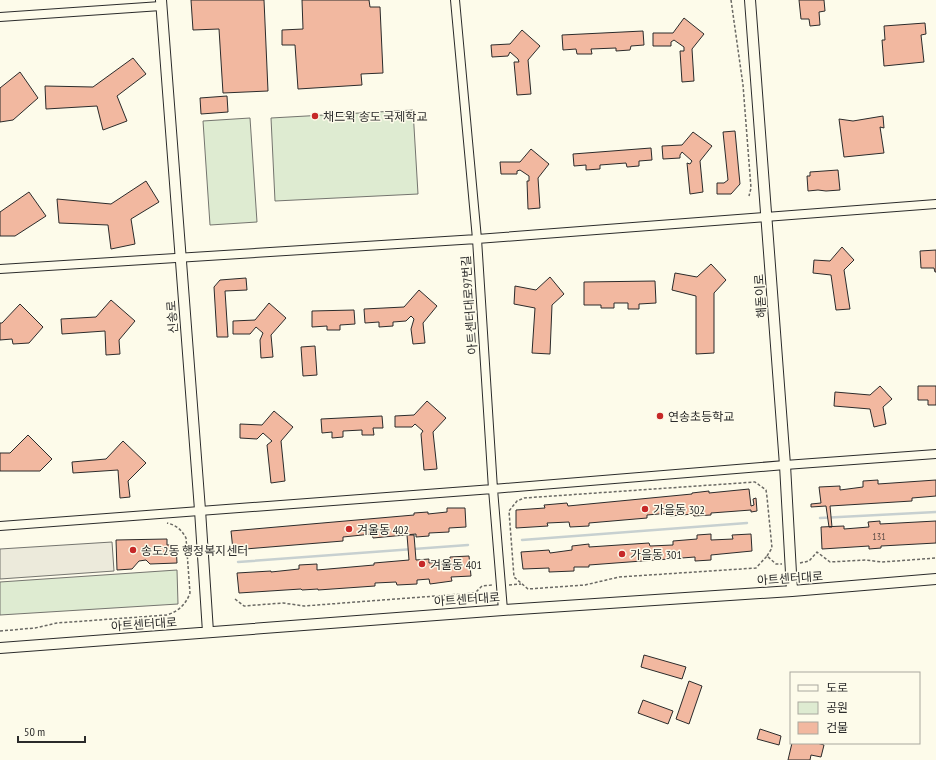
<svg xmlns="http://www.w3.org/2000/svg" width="936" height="760" font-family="'PT Sans Narrow','Noto Sans KR',sans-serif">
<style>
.green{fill:#deebd1;stroke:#74746e}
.parking{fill:#eceadb;stroke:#74746e}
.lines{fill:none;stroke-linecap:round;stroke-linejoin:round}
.stream{stroke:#c7d0d0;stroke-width:2.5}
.building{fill:#f2b8a0;stroke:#2b2b2b}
.minor-casing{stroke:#2b2b2b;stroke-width:10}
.tertiary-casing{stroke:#2b2b2b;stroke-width:12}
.path{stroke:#6a6964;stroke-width:1.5;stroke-dasharray:3 2;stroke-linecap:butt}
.minor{stroke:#fdfbea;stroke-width:8}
.tertiary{stroke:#fdfbea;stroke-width:10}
.poi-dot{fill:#c62828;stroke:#fdfbea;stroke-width:1.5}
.labels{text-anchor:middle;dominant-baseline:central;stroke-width:3;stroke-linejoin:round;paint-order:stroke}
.number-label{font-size:10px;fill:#5d4e48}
.poi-label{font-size:12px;fill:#2b2b2b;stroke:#fdfbea;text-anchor:start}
.street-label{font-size:12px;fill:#2b2b2b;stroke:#fdfbea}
</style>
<rect width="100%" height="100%" fill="#fdfbea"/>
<path class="green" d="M413 110 418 194 275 201 271 118Z
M250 118 257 222 210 225 203 121Z
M177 570 178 604 0 615V582Z"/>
<path class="parking" d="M112 542 114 571 0 579V549Z"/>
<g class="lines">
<path class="stream" d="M820 518 936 512
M522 540 747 523
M238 562 468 545"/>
</g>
<path class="building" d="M191 0H264L268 91 223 93 219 29 193 30Z
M302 0H369L370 7H380L383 73 361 74 362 85 298 89 295 45H282V30L303 29Z
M799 0H824L825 11 819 12 820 25 810 26 809 19H801Z
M684 18 704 34 692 49 694 81 682 82 680 51H684V47L674 40 671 42V46H653V33H673Z
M925 23 926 34 921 35 924 62 884 66 882 40H885L884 26Z
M522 30 540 46 528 60 531 94 517 95 514 62H519L518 59 510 52 508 56 492 57 491 45 510 44Z
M643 31 644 45 631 46 630 50 616 51V48L591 49 592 54H577L576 49 563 50 562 35Z
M133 58 146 74 117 96 127 121 103 130 97 106 46 109 45 86 93 87Z
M20 72 38 98 13 120 0 122V88Z
M227 96 228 112 201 114 200 98Z
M883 116 884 128 880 127 884 153 844 157 839 119 853 121Z
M735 131 740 184 731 194H717V183H724L728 180 723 132Z
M693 132 712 146 700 161 703 192 690 194 687 163 690 164 692 161 682 152 680 155V158L663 159 662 146 682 145Z
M651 148 652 160 639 161V166L627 167 626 163 600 165V169L586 170V165L574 166 573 154Z
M531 149 549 164 538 178 540 208 528 209 527 181H529V176L520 170 517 171V174H501L500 162H520Z
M838 170 840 190 826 191 818 190 808 191 807 176H810V172Z
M146 181 159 202 131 219 135 244 111 249 108 225 59 223 57 199 111 204Z
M29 192 46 216 15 236H0V212Z
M842 247 854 260 844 270 850 309 836 310 831 275 813 273 814 260 830 261Z
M936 250V272H935L934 268H921L920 251Z
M711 264 726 280 714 293V353L696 354V296L672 290 675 273 697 277Z
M550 277 564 294 552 305 550 354 532 353 535 308 514 304 515 286 536 290Z
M246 278 247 290 225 291 228 337H217L214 287 220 280Z
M655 281 656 303 639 304V309H628V303H614V308H601V305H584V282Z
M419 290 437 306 423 323 425 343 413 344 411 329 414 319 411 316 406 321 393 322V326L379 327V322L365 323 364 309 404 307Z
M111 300 135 321 119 340 120 354 106 355 105 331 62 334 61 319 96 317Z
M269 303 286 318 271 335 273 357 261 358 260 340 263 333 256 327 250 334H233V321L255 320Z
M20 304 43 327 29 343 13 344 12 339 0 340V323H2Z
M354 310 355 324 340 325V330H327V326L312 327V311Z
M315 346 317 375 303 376 301 347Z
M880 386 892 399 883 407 886 424 874 427 870 409 834 406 835 392 870 395Z
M918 386H936V405H928V400H918Z
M427 401 446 418 433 432 437 469 424 470 421 434 423 431 415 424 412 427H395V416L414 415Z
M274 411 293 427 281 441 285 481 271 483 267 445 272 441 263 433 257 439 240 438V424L262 425Z
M382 416 383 428H373L374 435H362V430L343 431V437L332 438V432L322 433 321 419Z
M28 435 52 459 40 471H0V453H10Z
M123 441 146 463 128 481 130 497 120 498 118 470 73 473 72 462 106 459Z
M878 480V484L936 480V496L912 498V501L830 506 832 527H829L826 506 811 507V504L821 503 819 487 840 486V490L863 487V481Z
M749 489 751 506 754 505 753 499 756 498 757 511 751 512V510L711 513V515L694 516 693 514 670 516V513L647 515V518L589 523V526L570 527 569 522 547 523 548 526 516 528V510L545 508 544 505 567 503 568 506 692 494V493L709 491V493Z
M447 508H465L466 527 449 528V532L429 533V536L416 537V534L373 538 372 534 343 537V541L233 550 231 531 414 515V513L428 512V514L447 512Z
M880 521V524L936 521V543L881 546V548L869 549V546L822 549 821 527 844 526V529L869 527 868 522Z
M711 534V540L733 539 732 535 751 534 752 551 711 555V560L695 561V557L589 565V567H574V571L549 572V568L523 569 521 552 549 550 550 553 572 550V546L589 544V547L649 543 650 546 673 545V541L697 539V535Z
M407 535H414L416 560 429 559V563L450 561V557L469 556 471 576 451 577 452 581 430 584 429 579 417 580V584L397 585 396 582 375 583V586L318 590V589L302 590 301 589 239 593 237 573 271 571V572L299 569V565L317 564V570L374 565V563L409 560Z
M167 539V545H176L177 563 150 564 146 560 139 561 132 569 117 570 116 540Z
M644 655 686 667 682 679 641 667Z
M689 681 702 686 689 724 676 719Z
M643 700 673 711 668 724 638 713Z
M760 729 781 736 779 745 757 739Z
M792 743H817L824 745 821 757 811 755 810 760H788Z"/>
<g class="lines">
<defs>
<path id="minor" d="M455 0 477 239 493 489 503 610
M0 17 161 6
M0 269 477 239 936 204
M0 526 493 489 785 465 936 454"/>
<path id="tertiary" d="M161 0 200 510 208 632
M750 0 785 465 792 591
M0 648 503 610 792 591 936 579"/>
</defs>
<use href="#minor" class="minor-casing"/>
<use href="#tertiary" class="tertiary-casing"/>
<path class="path" d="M731 0 743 85 751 188 749 196
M767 556 772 548 767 497 766 490 755 482 524 498 517 501 509 511 514 577 528 589 585 585 619 577 756 568 767 556 776 564H782
M800 563 809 561 817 552 830 562 866 560 882 562 936 558
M509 585 521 584
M235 599 244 606 283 603 304 606 475 593 482 586 493 585
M0 631 35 628 57 623 167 615C179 611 186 604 190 593L186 538C182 530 176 525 167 523"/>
<use href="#minor" class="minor"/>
<use href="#tertiary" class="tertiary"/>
</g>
<g class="poi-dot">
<circle cx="315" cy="116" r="4"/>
<circle cx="660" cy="416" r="4"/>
<circle cx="645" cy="509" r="4"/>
<circle cx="349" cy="529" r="4"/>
<circle cx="133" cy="550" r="4"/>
<circle cx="622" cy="554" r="4"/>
<circle cx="422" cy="564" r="4"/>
</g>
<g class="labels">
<g class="number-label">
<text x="879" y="536">131</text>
</g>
<g class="poi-label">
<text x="323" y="116">채드윅 송도 국제학교</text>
<text x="668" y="416">연송초등학교</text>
<text x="653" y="509">가을동 302</text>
<text x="357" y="529">겨울동 402</text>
<text x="141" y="550">송도2동 행정복지센터</text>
<text x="630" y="554">가을동 301</text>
<text x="430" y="564">겨울동 401</text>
</g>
<g class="street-label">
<text transform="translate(760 296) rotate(-94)">해돋이로</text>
<text transform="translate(469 305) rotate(-94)">아트센터대로97번길</text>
<text transform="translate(172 317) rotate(-94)">신송로</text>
<text transform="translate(790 578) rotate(-4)">아트센터대로</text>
<text transform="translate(467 599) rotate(-4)">아트센터대로</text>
<text transform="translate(144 624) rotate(-4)">아트센터대로</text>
</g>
</g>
<rect x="790" y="672" width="130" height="72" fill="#fdfbea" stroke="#a9a89e"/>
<rect x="798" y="685" width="20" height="6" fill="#fdfbea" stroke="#a9a89e"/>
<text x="826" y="692" font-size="12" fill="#2b2b2b">도로</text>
<rect x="798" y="702" width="20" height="12" fill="#deebd1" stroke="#a9a89e"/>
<text x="826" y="712" font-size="12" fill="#2b2b2b">공원</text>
<rect x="798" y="722" width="20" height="12" fill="#f2b8a0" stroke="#a9a89e"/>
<text x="826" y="732" font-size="12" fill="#2b2b2b">건물</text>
<path d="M18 736v6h67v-6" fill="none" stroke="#2b2b2b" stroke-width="2"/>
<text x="24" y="736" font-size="12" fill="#2b2b2b" stroke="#fdfbea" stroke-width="3" paint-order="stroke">50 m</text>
</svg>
